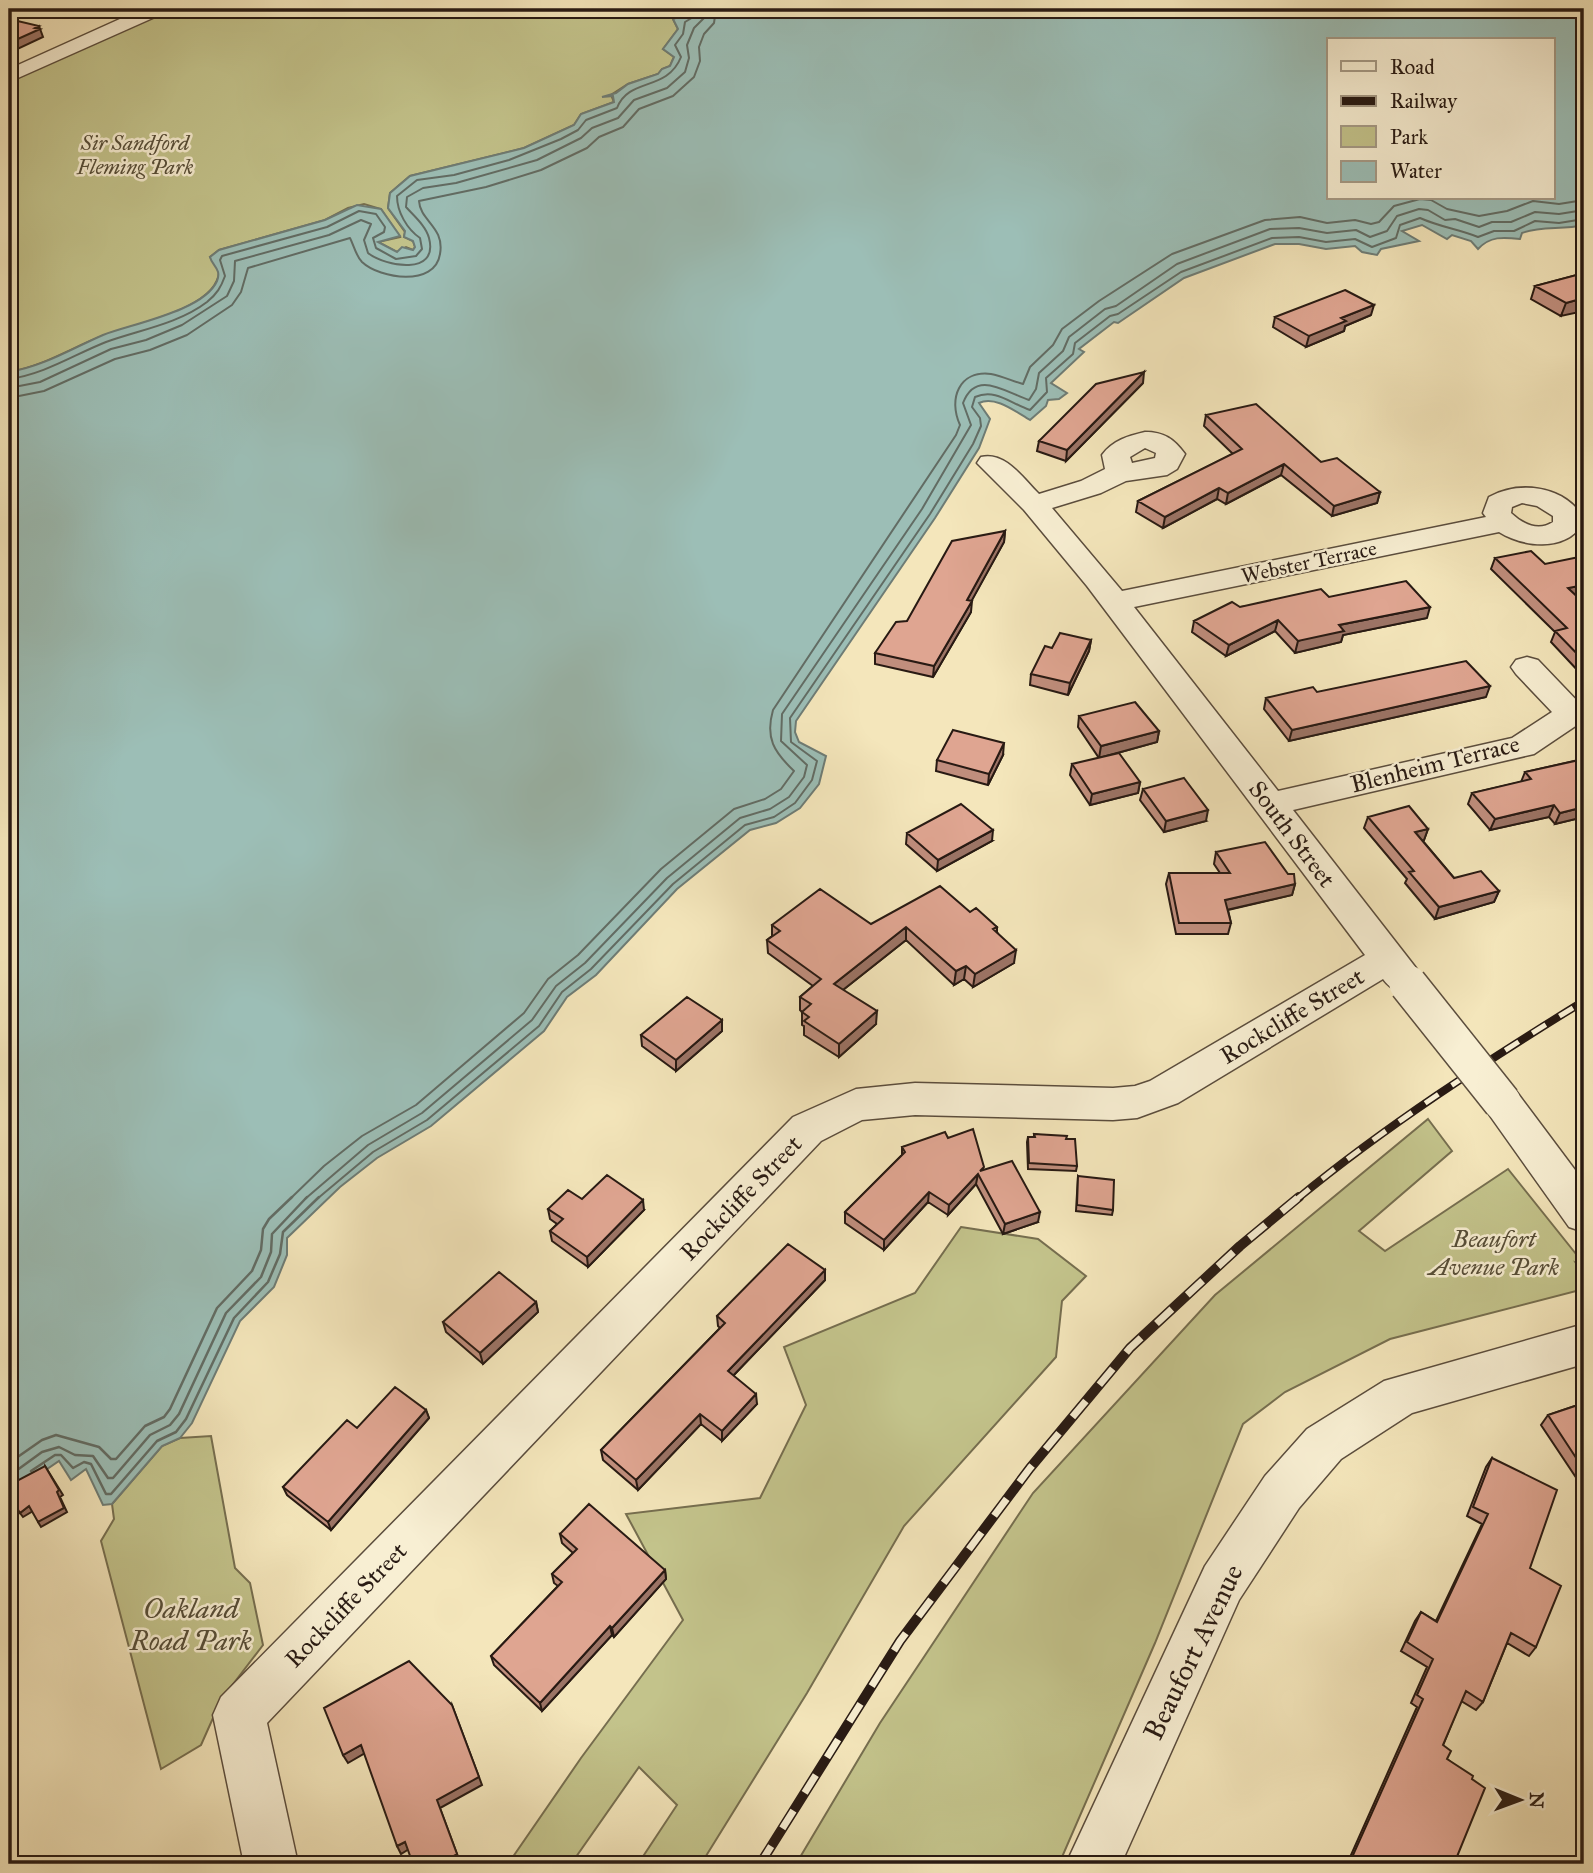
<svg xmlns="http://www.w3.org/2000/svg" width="1593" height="1873" font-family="'IM FELL Great Primer',serif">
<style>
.green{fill:#c3c38b;stroke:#766e4f;stroke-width:2}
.water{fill:#9cbeb6;stroke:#6e7c75;stroke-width:2;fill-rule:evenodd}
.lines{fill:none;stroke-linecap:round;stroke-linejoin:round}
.shore-far1{stroke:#626c64;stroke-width:2}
.shore{stroke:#626c64;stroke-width:2.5}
.minor-casing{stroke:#5b4d3d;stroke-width:3}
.minor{fill:#f8efd3;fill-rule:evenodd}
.rail-far1-casing{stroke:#281a13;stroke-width:8}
.rail-casing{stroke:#281a13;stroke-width:10}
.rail-far1{stroke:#f8efd3;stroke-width:5;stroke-dasharray:16;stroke-linecap:butt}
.rail{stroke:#f8efd3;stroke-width:7;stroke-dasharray:21;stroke-linecap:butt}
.minor-bridge-casing{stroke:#5b4d3d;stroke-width:40;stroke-linecap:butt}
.minor-bridge{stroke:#f8efd3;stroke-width:37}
.wall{fill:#c08e7d;stroke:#281a13;stroke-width:2}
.shaded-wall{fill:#9c7466;stroke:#281a13;stroke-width:2}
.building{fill:#dfa591;stroke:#281a13;stroke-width:2}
.labels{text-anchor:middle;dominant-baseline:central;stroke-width:5;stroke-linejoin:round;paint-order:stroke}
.far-park-label{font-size:21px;font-style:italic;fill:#564d37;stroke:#f8efd3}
.far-street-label{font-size:21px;fill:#281a13;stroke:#f8efd3}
.street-label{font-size:24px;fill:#281a13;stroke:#f8efd3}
.park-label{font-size:24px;font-style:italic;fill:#564d37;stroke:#f8efd3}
.near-park-label{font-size:28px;font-style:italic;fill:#564d37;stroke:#f8efd3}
.near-street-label{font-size:28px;fill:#281a13;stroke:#f8efd3}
</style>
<rect width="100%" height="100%" fill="#f4e6bb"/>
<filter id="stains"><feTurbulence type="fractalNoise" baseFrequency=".00286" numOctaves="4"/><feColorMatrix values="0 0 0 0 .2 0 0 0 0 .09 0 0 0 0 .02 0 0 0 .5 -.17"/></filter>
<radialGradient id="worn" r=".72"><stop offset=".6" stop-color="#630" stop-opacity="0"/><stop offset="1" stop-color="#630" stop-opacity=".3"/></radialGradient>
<path class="green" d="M150 9H699L673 19 678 29 663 49 674 57 670 66 662 69 658 74 628 84 611 95 614 102 581 114 574 125 524 148 410 176 390 193 388 208 405 232 404 237 413 241 415 247 413 250 406 247 397 252 378 242 400 237 381 209 364 204 348 208 325 220 219 250 210 257 219 271C218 309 133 324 105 335 72 347 45 366 9 372V74Z
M1428 1119 1452 1151 1359 1231 1385 1251 1508 1169 1584 1264V1267L1576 1263 1584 1275V1289L1390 1339 1285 1392 1243 1424 1155 1643 1059 1864H796L880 1723 1033 1493 1215 1295Z
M961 1227 1038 1239 1086 1276 1062 1301 1056 1357 904 1526 807 1693 701 1864H638L677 1805 639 1767 571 1864H508L581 1758 683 1620 626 1514 760 1498 806 1405 784 1347 915 1293Z
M211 1436 235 1568 250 1583 263 1645 221 1700 201 1745 161 1769 101 1541 114 1519 112 1504 162 1446 180 1438Z"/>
<path class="water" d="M699 9H1584V225C1562 230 1541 226 1522 233L1520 239C1503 237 1490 236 1478 249L1471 241 1452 235 1447 239 1422 225 1402 231 1419 241 1381 249 1377 255 1362 252 1355 246 1326 249 1299 244H1275L1184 278 1118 323 1114 322 1079 349 1084 352 1051 383 1067 393 1059 399 1048 400 1046 406 1030 420C1016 412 995 395 979 403L990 419 979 448 935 518 796 721 795 732 799 742 826 756 819 784 800 808 776 823 750 830 677 889 596 975 567 997 544 1031 431 1126 377 1158 340 1187 287 1238V1255L274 1287 240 1321 192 1423 180 1438 162 1446 112 1504 103 1505 86 1469 71 1480 59 1461 9 1495V372C44 366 71 349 103 335 131 324 204 311 217 281 222 269 212 266 210 257L219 250 325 220 357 205 381 209 400 236 378 242 397 252 402 247 413 250 415 247 413 241 404 237 405 231 388 208 390 193 410 176 524 148 574 125 581 114 614 102 613 96 602 97 616 93 628 84 658 74 662 69 670 66 674 57 663 49 678 29 673 19ZM1329 40H1553V198H1329Z"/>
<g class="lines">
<path class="shore-far1" d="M9 379C45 374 73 355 106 342 139 330 178 324 207 302 217 294 221 287 225 276L220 260 222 256 327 227 359 211 376 214 385 227 384 232 373 238 376 248 396 259 416 256 422 249 420 238C407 229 397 212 397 196L417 180 454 175 509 160 561 139 578 130 586 120 617 108C629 77 667 92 681 57L675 45 683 34 685 22 695 16 697 9
M9 388 40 382 111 349 146 340 182 325 227 296 234 281 235 261 329 235 361 220 371 224 364 240 368 253C386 267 439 276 429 238 426 226 414 216 406 207L407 197 423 188 456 183 537 160 581 138 592 128 618 118 634 100 667 88 685 72 689 58 687 45 694 28 704 18 706 9
M9 398 44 391 115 359 150 350 187 335 232 305 241 292 248 268 350 238C354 246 356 256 362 262 380 279 435 287 440 254 445 227 420 221 419 201L486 187 541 170 587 148 599 137 623 127 639 109 673 96 694 77 700 61 699 47 704 34 714 23 716 9
M290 1199 324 1166 362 1136 416 1105 524 1013 548 979 578 955 661 869 734 809 765 799 781 789 794 771C774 752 765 738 773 710L956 435 960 425C948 399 959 370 991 374 1002 376 1012 381 1023 384L1030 367 1053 345 1062 329 1099 301 1172 254 1265 220 1300 217 1327 223 1355 220 1371 224 1379 222 1394 206 1420 199 1431 200 1447 209 1479 216 1507 211 1533 201 1559 204 1584 200
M305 1199 368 1145 422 1113 532 1020 556 986 585 963 667 878 740 818 770 809 789 797 804 777 807 765 781 741 782 714 922 509 971 425 963 403C976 369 1005 392 1029 400L1036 389 1039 373 1063 351 1069 337 1105 309 1116 306 1177 264 1270 229 1299 228 1327 233 1356 230 1370 237 1387 231 1397 216 1419 209 1428 210 1445 220 1455 219 1479 227 1492 222H1511L1535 212 1559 214 1584 210
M317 1199 373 1152 427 1120 539 1026 562 992 591 969 673 884 745 825 774 817 795 803 812 780 817 761 791 742 790 718 930 514 973 444 981 426 980 418 972 407 975 397C996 388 1011 404 1030 410L1047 392 1046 378 1073 354 1075 343 1110 316 1118 314 1181 272 1272 238 1299 237 1326 242 1355 239 1372 247 1396 238 1400 225 1420 218C1440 227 1458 229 1478 237L1494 231H1514L1535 221 1559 223 1584 219"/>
<path class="shore" d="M9 1463 42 1440 56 1435 99 1447 111 1459H116L145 1426 164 1417 170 1409 217 1308 252 1271 261 1250 263 1229 269 1219 292 1197
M31 1471 55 1455H61L73 1468 84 1462 91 1464 106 1494H111L157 1441 176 1432 186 1419 234 1318 268 1282 280 1254 283 1232 319 1197
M9 1476 42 1452 59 1447 75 1455 93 1456 108 1478H113L150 1435 170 1425 179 1414 226 1313 261 1277 271 1252 272 1234 307 1197"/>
<defs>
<path id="minor" d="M142 9H166L164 13 9 82V69Z
M1145 432C1164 432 1174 439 1185 454L1177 469 1167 475 1126 481 1101 493 1052 508 1122 591 1486 517 1483 513 1489 497C1518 481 1561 485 1581 514L1582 525C1564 552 1523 547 1499 532L1134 607 1278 791 1512 738 1552 712 1516 674 1511 667 1516 660 1527 657 1538 660 1583 707V721L1534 754 1293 810 1416 968 1422 978 1416 988C1401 993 1393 992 1383 979L1178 1103 1137 1118 1113 1120 915 1115 862 1120 821 1141 267 1723 298 1864H244L213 1715 221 1697 793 1117 856 1089 915 1083 1113 1088 1135 1086 1150 1081 1365 955 1087 586 1024 510 977 463 981 457C1005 451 1023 478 1039 494L1081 481 1105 469 1102 455C1113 440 1128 436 1145 432ZM1145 448 1156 453 1155 458 1132 463 1130 457ZM1522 503 1537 506 1553 516V522C1538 532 1523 524 1511 513L1512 507Z
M1502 1086 1516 1091 1584 1182V1232L1569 1227 1488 1113 1482 1102 1488 1091Z
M1584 1324V1364L1412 1413 1341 1459 1299 1508 1239 1600 1121 1864H1066L1205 1566 1265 1476 1307 1429 1384 1381Z"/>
</defs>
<use href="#minor" class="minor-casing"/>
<use href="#minor" class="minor"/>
<defs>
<path id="rail-far1" d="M1297 1199C1387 1125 1485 1062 1584 1001"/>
<path id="rail" d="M760 1864 900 1641 1030 1468 1130 1348 1240 1246 1299 1197"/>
</defs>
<use href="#rail-far1" class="rail-far1-casing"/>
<use href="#rail" class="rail-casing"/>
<use href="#rail-far1" class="rail-far1"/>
<use href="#rail" class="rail"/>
<defs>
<path id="minor-bridge" d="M1408 984 1502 1102"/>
</defs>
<use href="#minor-bridge" class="minor-bridge-casing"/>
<use href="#minor-bridge" class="minor-bridge"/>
</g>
<path class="wall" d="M1584 273 1561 316 1531 299 1535 286Z
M1371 315 1345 326 1344 331 1306 347 1273 327 1275 317Z
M1143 383 1066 461 1037 451 1039 441Z
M1206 415 1321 462 1380 492 1377 503 1332 516 1281 475 1226 504 1217 499 1163 528 1136 512 1138 501 1233 454 1204 426Z
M1005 531 1004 542 971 601V612L933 677 875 664V653L907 621Z
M1495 558 1577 596 1584 603V673L1581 674 1551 642 1555 632 1491 569Z
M1329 597 1427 618 1343 635 1341 642 1295 653 1275 631 1226 656 1192 632 1194 621 1240 607Z
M1091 640 1089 651 1068 695 1030 685 1031 674Z
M1317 692 1486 697 1289 741 1264 709 1266 698Z
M1079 716 1159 731 1157 742 1099 758 1078 727Z
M1003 755 988 785 936 771 937 760Z
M1584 756V817L1555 824 1549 817 1490 830 1468 804 1472 793 1521 782 1525 772 1583 759Z
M1072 764 1140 782 1138 793 1090 805 1070 775Z
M1143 789 1206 821 1164 832 1140 800Z
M1368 817 1428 829 1424 840H1422L1454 878 1499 891 1494 902 1435 919 1405 883 1407 879 1364 828Z
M907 833 992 841 937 871 906 844Z
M1216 852 1295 884 1292 895 1228 910 1231 923 1228 934H1176L1166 884 1169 873H1220L1214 864Z
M970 912 997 927V932L1014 963 973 987 964 979 954 985 906 940 843 990 876 1024 839 1057 804 1035V1026L802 1025V1012L800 1010V997L813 986 768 953 767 940 772 936V925L871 924Z
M722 1020V1031L676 1071 642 1046 641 1035Z
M1034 1134 1066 1139 1077 1166 1076 1171 1028 1169 1027 1142 1028 1137H1034Z
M948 1138 984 1170 1038 1222 1003 1234 976 1184 948 1215 928 1202 884 1250 845 1223V1212L902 1155V1147Z
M1078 1176 1113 1210 1112 1215 1076 1211Z
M582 1199 644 1210 588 1267 552 1241 550 1231 557 1224 550 1219 548 1209Z
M825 1270V1280L733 1376 757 1404 722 1441 701 1424 638 1490 603 1460 601 1450 720 1328 718 1326 717 1316Z
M536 1302 538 1312 483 1364 446 1332 443 1322Z
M1584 1403V1480L1579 1482 1541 1425 1548 1415Z
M426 1410 429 1418 331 1530 287 1495 283 1487Z
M1492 1458 1530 1568 1536 1647 1529 1656 1507 1643 1483 1702 1476 1710 1461 1701 1443 1745 1447 1759 1472 1779 1454 1864H1347L1417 1707 1411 1703 1427 1667 1401 1651 1415 1621 1421 1612 1436 1621 1482 1524 1467 1516 1486 1467Z
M560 1534 665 1570 666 1579 614 1637 612 1635 542 1711 494 1665 491 1656 558 1586 554 1583 552 1574 573 1553 562 1543Z"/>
<path class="shaded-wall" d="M39 26 43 37 9 53V43Z
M1584 298V311L1561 316 1566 303Z
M1374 305 1371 315 1345 326 1344 331 1306 347 1309 336 1341 318Z
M1144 372 1143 383 1066 461 1067 450Z
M1284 464 1281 475 1226 504 1228 493Z
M1219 488 1217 499 1163 528 1165 517Z
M1380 492 1377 503 1332 516 1334 506Z
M1005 531 1004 542 966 611 967 600Z
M1584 585V595L1564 599 1568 588Z
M972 601 971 612 933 677 934 666Z
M1430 607 1427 618 1343 635 1341 642 1295 653 1298 641 1339 625Z
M1278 620 1275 631 1226 656 1229 645Z
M1091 640 1089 651 1068 695 1070 683Z
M1490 686 1486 697 1289 741 1292 730Z
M1159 731 1157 742 1099 758 1101 746Z
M1004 743 1003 755 988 785 989 774Z
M1140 782 1138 793 1090 805 1092 794Z
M1554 805 1549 817 1490 830 1495 819Z
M1584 807V817L1555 824 1560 813Z
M1208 810 1206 821 1164 832 1166 821Z
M1428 829 1424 840 1411 843 1415 832Z
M993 830 992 841 937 871 938 860Z
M1295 884 1292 895 1222 911 1225 900Z
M1499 891 1494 902 1435 919 1439 907Z
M906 927V940L834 997V984Z
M1016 950 1014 963 973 987 975 974Z
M966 966 964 979 954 985 956 971Z
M877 1011 876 1024 839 1057V1044Z
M722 1020V1031L676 1071V1060Z
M978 1174 976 1184 948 1215 949 1205Z
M929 1192 928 1202 884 1250V1240Z
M643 1200 644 1210 588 1267 587 1257Z
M1040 1212 1038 1222 1003 1234 1005 1224Z
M825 1270V1280L728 1381V1371Z
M536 1302 538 1312 483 1364 480 1353Z
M756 1394 757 1404 722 1441V1431Z
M426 1410 429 1418 331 1530 328 1522Z
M700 1414 701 1424 638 1490 636 1480Z
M45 1466 63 1495 60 1497 67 1512 41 1527 38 1522Z
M29 1506 33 1511 23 1517 20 1513Z
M665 1570 666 1579 614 1637 612 1628Z
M610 1626 612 1635 542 1711 540 1703Z
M452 1705 482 1785 440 1808 460 1862 455 1864H439L437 1800Z
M361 1745 365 1753 348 1763 343 1755Z
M405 1842 409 1849 401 1854 397 1846Z"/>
<path class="building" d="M9 19 39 26 35 28 40 29 9 43Z
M1584 273V298L1566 303 1535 286Z
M1345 290 1374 305 1341 318 1346 321 1309 336 1275 317Z
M1144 372 1067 450 1039 441 1096 384Z
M1256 404 1321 462 1337 458 1380 492 1334 506 1284 464 1228 493 1219 488 1165 517 1138 501 1242 449 1206 415Z
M1005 531 967 600 972 601 934 666 875 653 896 622 907 621 952 541Z
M1531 551 1545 564 1584 556V585L1568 588 1584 603V661L1555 631 1567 628 1495 558Z
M1406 581 1430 607 1339 625 1344 631 1298 641 1278 620 1229 645 1194 621 1232 602 1240 607 1321 589 1329 597Z
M1060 633 1091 640 1070 683 1031 674 1045 646 1052 648Z
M1466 661 1490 686 1292 730 1266 698 1313 687 1317 692Z
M1135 702 1159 731 1101 746 1079 716Z
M953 730 1004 743 989 774 937 760Z
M1119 753 1140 782 1092 794 1072 764Z
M1584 759V807L1560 813 1554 805 1495 819 1472 793 1531 779 1525 772Z
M1184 778 1208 810 1166 821 1143 789Z
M961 804 993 830 938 860 907 833Z
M1409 806 1428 829 1415 832 1454 878 1481 871 1499 891 1439 907 1409 872 1414 871 1368 817Z
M1265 842 1288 874H1294L1295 884 1225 900 1231 923H1179L1169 873H1230L1216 852Z
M940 886 970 912 976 908 997 927 993 929 1016 950 975 974 966 966 956 971 906 927 834 984 877 1011 839 1044 804 1021 809 1017 802 1012 811 1004 800 997 821 979 767 940 780 931 772 925 820 889 871 924Z
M687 997 722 1020 676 1060 641 1035Z
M973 1129 984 1167 980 1171 1012 1161 1040 1212 1005 1224 978 1174 949 1205 929 1192 884 1240 845 1212 905 1152 902 1147 945 1132 948 1138Z
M1034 1134 1067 1136 1066 1139H1075L1077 1166 1029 1163 1028 1137H1035Z
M607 1175 643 1200 587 1257 550 1231 563 1219 548 1209 568 1190 582 1199Z
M1078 1176 1114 1180 1113 1210 1077 1205Z
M788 1244 825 1270 728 1371 756 1394 722 1431 700 1414 636 1480 601 1450 725 1323 717 1316Z
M499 1272 536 1302 480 1353 443 1322Z
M395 1387 426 1410 328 1522 283 1487 347 1420 357 1428Z
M1584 1403V1470L1548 1415Z
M1492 1458 1557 1490 1530 1568 1561 1586 1536 1647 1511 1633 1483 1702 1466 1691 1443 1745 1451 1751 1447 1759 1473 1776 1472 1779 1485 1788 1454 1864H1349L1423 1699 1417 1695 1433 1659 1407 1642 1421 1612 1437 1622 1488 1514 1473 1507Z
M45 1466 59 1490 57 1492 64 1508 38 1522 29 1506 20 1513 9 1495V1485Z
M589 1504 665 1570 612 1628 610 1626 540 1703 491 1656 562 1582 552 1574 577 1549 560 1534Z
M409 1661 452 1705 479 1777 437 1800 457 1854 439 1864H413L405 1842 397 1846 361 1745 343 1755 324 1708Z"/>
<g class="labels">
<g class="far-park-label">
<text x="135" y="143">Sir Sandford<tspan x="135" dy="24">Fleming Park</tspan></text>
</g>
<g class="far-street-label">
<text transform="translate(1309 562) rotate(-12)">Webster Terrace</text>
</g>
<g class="street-label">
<text transform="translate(1435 764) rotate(-14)">Blenheim Terrace</text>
<text transform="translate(1292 834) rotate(53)">South Street</text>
<text transform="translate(1292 1016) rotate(-31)">Rockcliffe Street</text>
<text transform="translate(741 1198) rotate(-46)">Rockcliffe Street</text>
<text transform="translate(346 1605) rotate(-46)">Rockcliffe Street</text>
</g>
<g class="park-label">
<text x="1494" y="1239">Beaufort<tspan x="1494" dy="28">Avenue Park</tspan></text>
</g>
<g class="near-park-label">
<text x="191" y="1608">Oakland<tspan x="191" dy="32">Road Park</tspan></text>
</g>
<g class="near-street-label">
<text transform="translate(1193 1652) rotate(-64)">Beaufort Avenue</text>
</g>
</g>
<rect width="1593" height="1873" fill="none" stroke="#f4e6bb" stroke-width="35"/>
<rect x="10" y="10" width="1572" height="1852" fill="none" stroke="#281a13" stroke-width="3.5"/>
<rect x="18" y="18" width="1558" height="1838" fill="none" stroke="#281a13" stroke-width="2"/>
<rect x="1327" y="38" width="228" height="161" fill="#f8efd3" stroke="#a59a86" stroke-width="2"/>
<rect x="1341" y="61" width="35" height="10" fill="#f8efd3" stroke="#a59a86" stroke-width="2"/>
<text x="1390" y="74" font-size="21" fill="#281a13">Road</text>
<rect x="1341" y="96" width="35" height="10" fill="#281a13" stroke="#a59a86" stroke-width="2"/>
<text x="1390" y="108" font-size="21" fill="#281a13">Railway</text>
<rect x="1341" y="126" width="35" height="21" fill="#c3c38b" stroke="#a59a86" stroke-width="2"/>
<text x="1390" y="144" font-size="21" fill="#281a13">Park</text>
<rect x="1341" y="161" width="35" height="21" fill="#9cbeb6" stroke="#a59a86" stroke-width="2"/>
<text x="1390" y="178" font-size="21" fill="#281a13">Water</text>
<g transform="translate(1520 1800) rotate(91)" stroke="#f8efd3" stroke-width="5" paint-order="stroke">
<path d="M0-5L12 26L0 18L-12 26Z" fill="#281a13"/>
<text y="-10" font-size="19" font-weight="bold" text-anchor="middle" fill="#281a13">N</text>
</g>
<rect width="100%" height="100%" filter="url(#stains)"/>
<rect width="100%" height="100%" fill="url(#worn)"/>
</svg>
